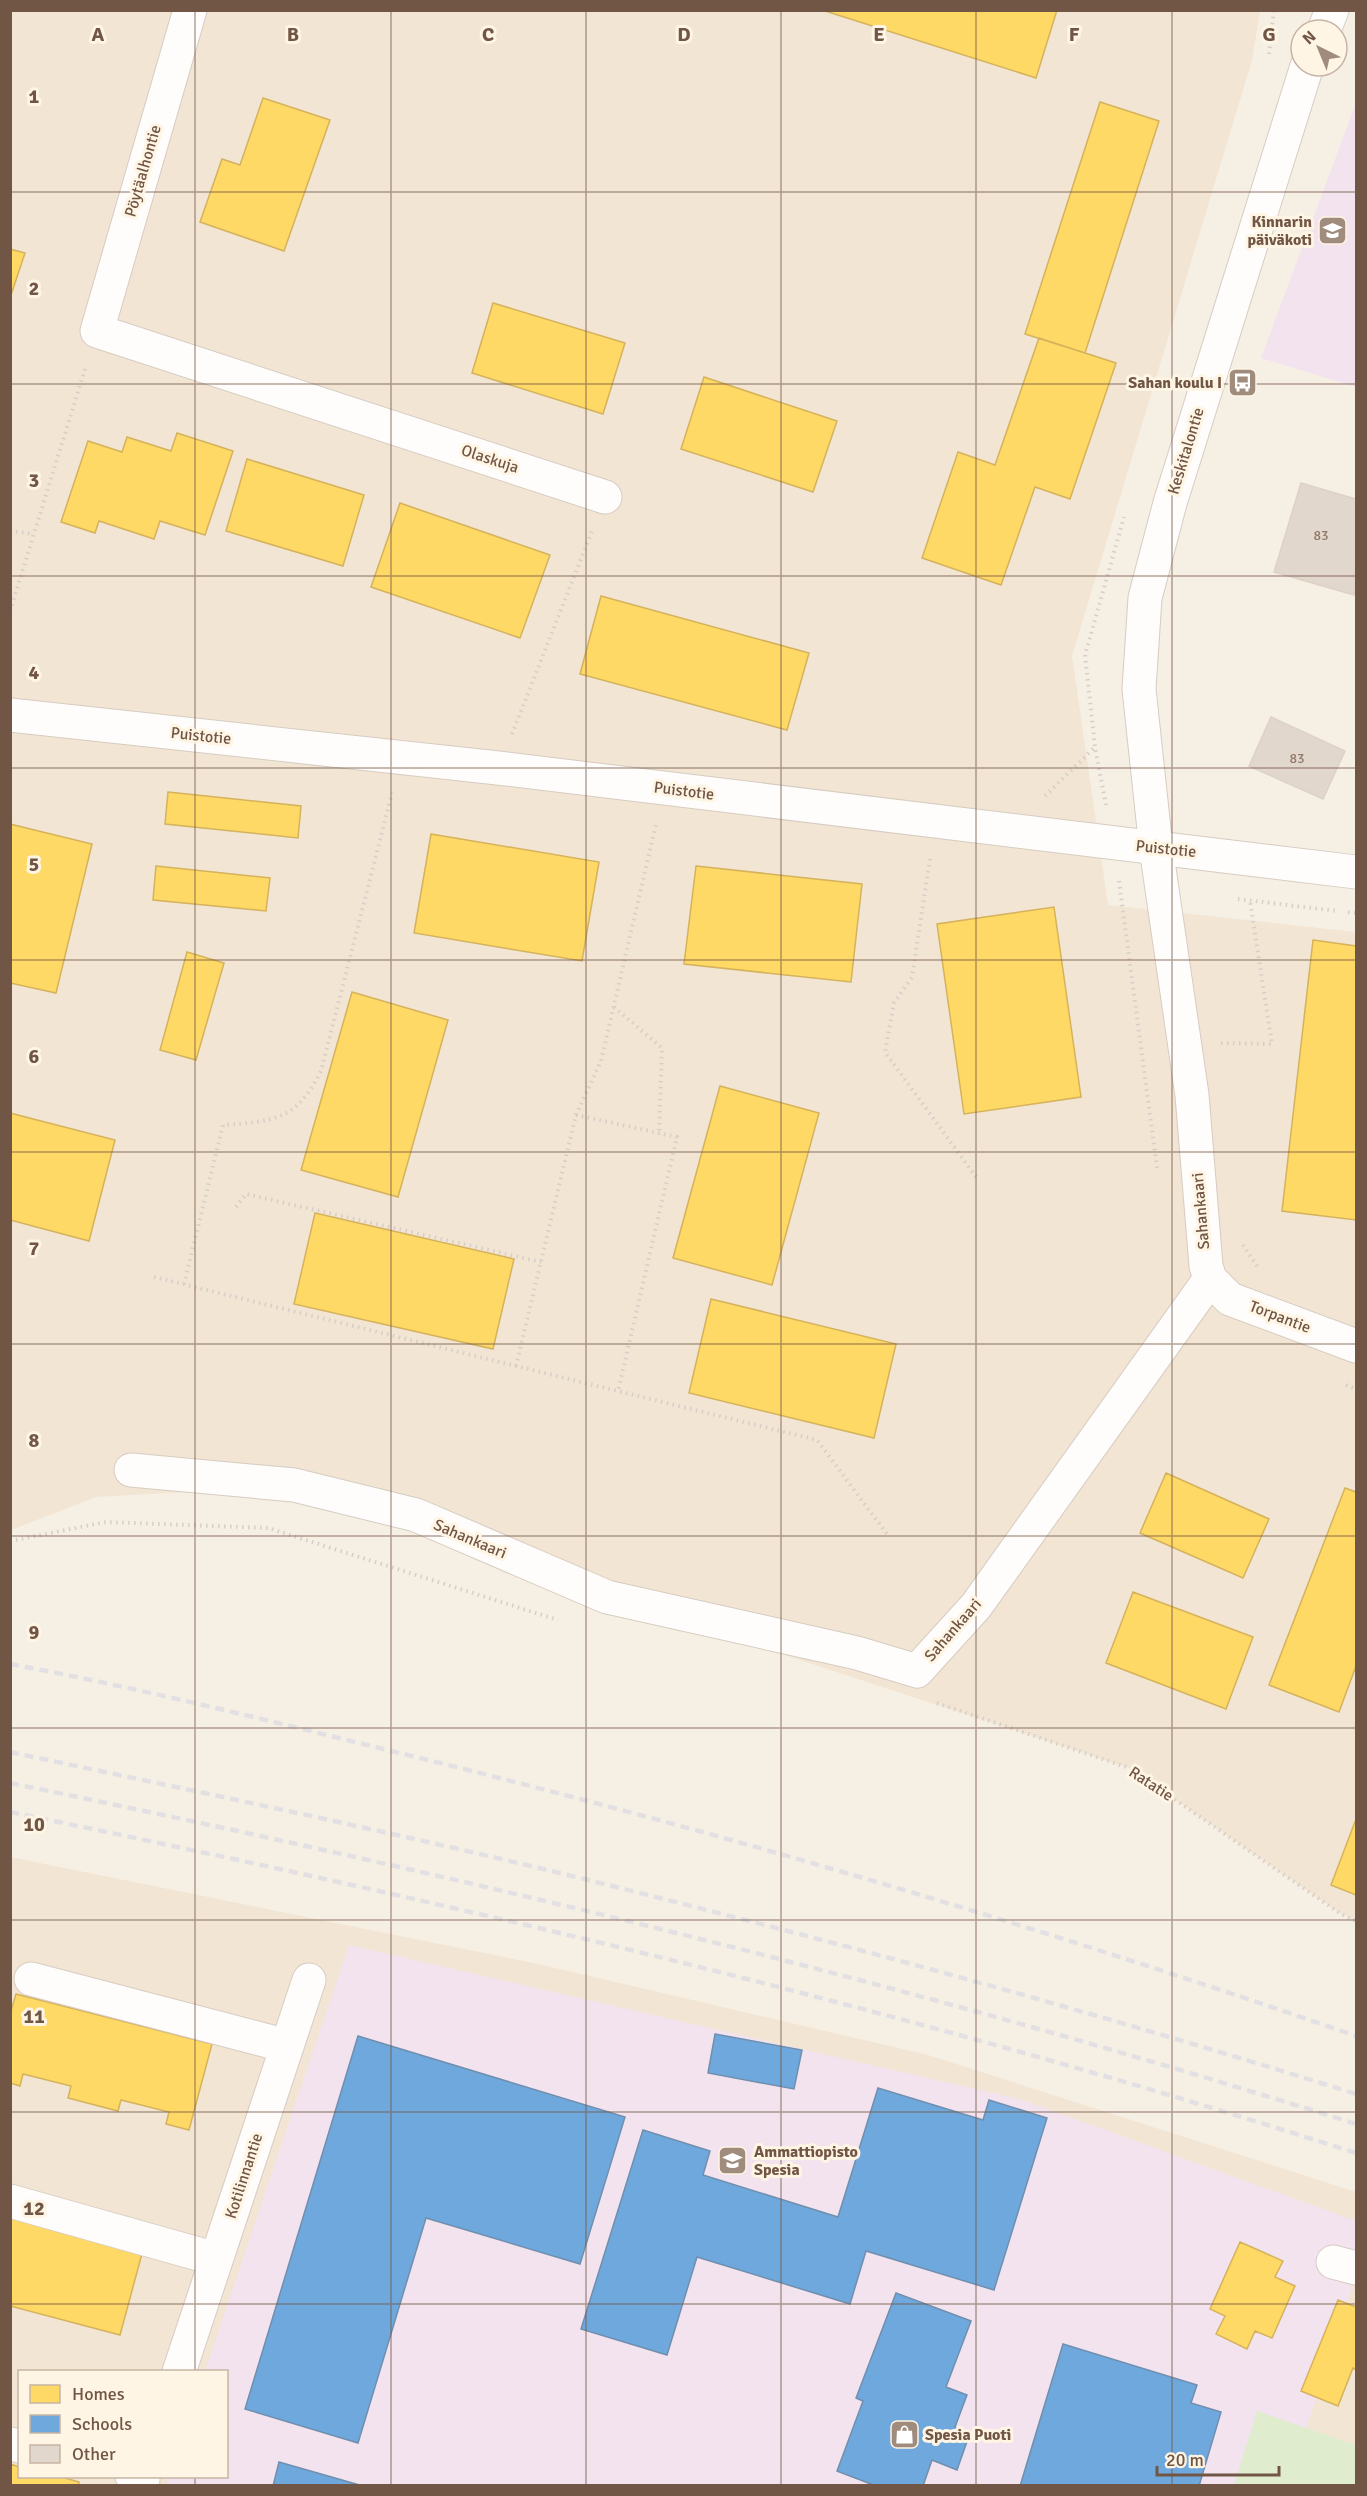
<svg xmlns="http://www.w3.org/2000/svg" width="1367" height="2496" font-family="Signika,sans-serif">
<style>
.residential{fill:#f2e5d3;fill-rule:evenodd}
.education{fill:#f2e3ef}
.park{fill:#e0ecce}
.homes{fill:#ffd966;stroke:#d5b25c;stroke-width:1.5}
.schools{fill:#6fa8dc;stroke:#708faf;stroke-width:1.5}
.building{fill:#e2d7cc;stroke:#ded2c7;stroke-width:1.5}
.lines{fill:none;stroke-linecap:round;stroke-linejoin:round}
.minor-casing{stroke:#d7ccc2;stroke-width:35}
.path{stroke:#d7cec8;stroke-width:4;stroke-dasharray:1.5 4.5;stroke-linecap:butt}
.minor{stroke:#fefdfb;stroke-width:33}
.rail{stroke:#e3e0e3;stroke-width:4.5;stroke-dasharray:9 6;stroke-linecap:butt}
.grid{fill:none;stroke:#725645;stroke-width:1.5;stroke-opacity:0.55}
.labels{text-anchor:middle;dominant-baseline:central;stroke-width:6;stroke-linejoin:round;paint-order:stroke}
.number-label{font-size:14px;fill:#907869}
.street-label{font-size:16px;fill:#725645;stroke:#fff5e4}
.poi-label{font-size:16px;font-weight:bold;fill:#725645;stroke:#fff5e4;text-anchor:end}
.grid-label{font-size:20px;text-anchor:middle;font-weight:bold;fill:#725645;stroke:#fff5e4;stroke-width:6;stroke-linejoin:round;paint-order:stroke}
</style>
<rect width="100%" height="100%" fill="#f6efe4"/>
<path class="residential" d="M11 11H1260L1252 60 1072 656 1108 905 1356 932V1921L1341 1914 1129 1768 630 1604 285 1486 96 1497 11 1530Z
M10 1857 538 1964 928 2055 1356 2192V2485H11ZM20 2372H226V2476H20Z"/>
<path class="education" d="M1356 103V387L1261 358Z
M349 1945 1023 2100 1356 2221V2275L1288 2485 166 2486 169 2477 226 2476V2372L205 2371Z"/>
<path class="park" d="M1257 2411 1356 2445V2485H1234Z"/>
<path class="homes" d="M822 10H1057L1036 78Z
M263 98 330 120 284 251 200 222 222 159 240 165Z
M1100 102 1159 121 1085 353 1025 334Z
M10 249 25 253 10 298Z
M493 303 625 343 603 414 472 373Z
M1039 338 1116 363 1070 499 1035 487 1001 585 922 558 958 452 995 465Z
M704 377 837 421 813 492 681 449Z
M177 433 233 451 205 535 160 521 154 539 99 521 95 533 61 522 88 441 122 452 127 437 171 451Z
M247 459 364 495 343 566 226 531Z
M400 503 550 555 520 638 371 587Z
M601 596 809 653 787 730 580 674Z
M168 792 301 806 298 838 165 824Z
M10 824 92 844 56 993 10 983Z
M431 834 599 862 582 961 414 933Z
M156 866 270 878 266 911 153 900Z
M696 866 862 884 851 982 684 964Z
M1054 907 1081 1097 964 1114 937 924Z
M1313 940 1356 946V1220L1282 1211Z
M187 952 224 963 196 1060 160 1050Z
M352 992 448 1020 398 1197 301 1170Z
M720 1086 819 1113 772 1285 673 1258Z
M10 1113 115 1140 89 1241 10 1220Z
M315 1213 514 1259 493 1349 294 1304Z
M711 1299 896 1344 874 1438 689 1393Z
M1166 1473 1269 1519 1243 1578 1140 1533Z
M1345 1488 1356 1492V1666L1339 1712 1269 1685Z
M1133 1592 1253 1637 1226 1709 1106 1663Z
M1356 1819V1895L1331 1885Z
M16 1994 212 2044 189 2130 166 2124 169 2112 121 2100 118 2111 68 2098 71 2086 23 2074 20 2086 10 2083V2014Z
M10 2216 143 2250 120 2335 10 2306Z
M1240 2242 1283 2261 1275 2277 1295 2286 1272 2338 1255 2331 1247 2349 1216 2334 1225 2316 1210 2309Z
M1338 2300 1356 2307V2370L1353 2368 1338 2406 1301 2391Z
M10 2464 20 2467V2476H58L79 2482 78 2486H10Z"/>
<path class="schools" d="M715 2034 802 2050 794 2089 708 2073Z
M358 2036 625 2117 580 2264 426 2218 358 2443 245 2409Z
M878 2088 983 2120 989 2100 1047 2118 994 2290 866 2251 850 2304 697 2257 667 2355 581 2329 643 2130 710 2151 703 2175 838 2217Z
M896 2293 971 2321 946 2387 967 2395 955 2427 970 2433 957 2470 932 2460 923 2486H876L837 2471 863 2401 856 2398Z
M1063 2344 1197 2385 1191 2403 1221 2412 1199 2486H1020Z
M279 2462 363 2486H273Z"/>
<path class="building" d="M1301 483 1356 499V585L1354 595 1274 572Z
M1271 717 1345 751 1323 799 1249 766Z"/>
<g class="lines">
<defs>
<path id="minor" d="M190 10 97 331 605 497
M1324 30 1332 10
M10 715 498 768 1356 872
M1210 1279 1230 1299 1356 1346
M131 1470 294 1485 416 1515 607 1597 857 1653 917 1671 976 1606 1210 1279 1206 1266 1192 1095 1156 848 1139 689 1145 598 1170 503 1307 66
M31 1979 287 2046
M10 2201 216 2259
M1333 2262 1356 2268
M179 2372 309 1980
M10 2444 20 2446
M132 2476 143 2480"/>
</defs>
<use href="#minor" class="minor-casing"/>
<path class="path" d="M1269 54 1274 10
M10 531 34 534
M10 611 86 366
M512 734 592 531
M1045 796 1095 747
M1106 805 1095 747 1085 655 1124 517
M930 859 912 977 894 1003 885 1052 976 1177
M1119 881 1157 1168
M1238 899 1337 911
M1348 912 1356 913
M614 1007 662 1048 659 1133
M1221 1043 1272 1044 1250 901
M576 1115 677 1137 618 1391
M236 1207 246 1194 541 1262
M1243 1245 1259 1269
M154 1277 817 1440 887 1534
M184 1284 223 1125C274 1121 296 1121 321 1071L392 793
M516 1366 576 1115 601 1061 656 824
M1346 1385 1356 1389
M10 1541 106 1522 268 1528 558 1620
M937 1703 1129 1768 1341 1914 1356 1921"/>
<use href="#minor" class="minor"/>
<path class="rail" d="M10 1664C151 1690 289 1726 428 1760 742 1838 1051 1930 1356 2036
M10 1752C199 1792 389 1831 576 1877 838 1942 1099 2013 1356 2094
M10 1783C464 1876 915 1984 1356 2124
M10 1812C464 1905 915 2011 1356 2153"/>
</g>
<path class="grid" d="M195 10V2372M391 10V2486M586 10V2486M781 10V2486M976 10V2486M1172 10V2486M10 192H1356M10 384H1356M10 576H1356M10 768H1356M10 960H1356M10 1152H1356M10 1344H1356M10 1536H1356M10 1728H1356M10 1920H1356M10 2112H1356M10 2304H1356M195 2476V2486"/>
<defs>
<symbol id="school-square" viewBox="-11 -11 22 22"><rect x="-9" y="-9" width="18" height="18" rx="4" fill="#a08c7d" stroke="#fff5e4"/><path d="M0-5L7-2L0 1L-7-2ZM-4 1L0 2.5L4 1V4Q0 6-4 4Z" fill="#fff"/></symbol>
<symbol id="bus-square" viewBox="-11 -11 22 22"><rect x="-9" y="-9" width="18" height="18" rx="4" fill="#a08c7d" stroke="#fff5e4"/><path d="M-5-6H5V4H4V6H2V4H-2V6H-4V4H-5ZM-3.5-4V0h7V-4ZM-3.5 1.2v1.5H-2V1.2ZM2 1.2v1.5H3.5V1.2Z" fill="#fff"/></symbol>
<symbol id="shop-square" viewBox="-11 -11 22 22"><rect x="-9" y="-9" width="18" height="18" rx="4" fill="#a08c7d" stroke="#fff5e4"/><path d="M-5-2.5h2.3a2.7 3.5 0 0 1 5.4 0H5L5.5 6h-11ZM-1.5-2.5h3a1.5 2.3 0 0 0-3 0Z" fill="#fff"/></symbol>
</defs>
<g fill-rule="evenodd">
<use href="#school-square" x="1316" y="214" width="33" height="33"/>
<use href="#bus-square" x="1226" y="366" width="33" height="33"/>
<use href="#school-square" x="716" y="2144" width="33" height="33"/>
<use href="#shop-square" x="888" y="2418" width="33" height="33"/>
</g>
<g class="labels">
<g class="number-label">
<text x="1321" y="535">83</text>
<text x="1297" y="758">83</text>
</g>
<g class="street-label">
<text transform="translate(143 171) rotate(-74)">Pöytäalhontie</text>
<text transform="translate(1186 451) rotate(-73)">Keskitalontie</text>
<text transform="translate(490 459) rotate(18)">Olaskuja</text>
<text transform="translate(201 736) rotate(6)">Puistotie</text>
<text transform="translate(684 791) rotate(7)">Puistotie</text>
<text transform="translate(1166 849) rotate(6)">Puistotie</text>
<text transform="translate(1201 1211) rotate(-95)">Sahankaari</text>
<text transform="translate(1280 1317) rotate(21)">Torpantie</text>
<text transform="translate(470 1539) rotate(23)">Sahankaari</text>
<text transform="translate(953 1630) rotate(-49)">Sahankaari</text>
<text transform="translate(1151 1784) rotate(33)">Ratatie</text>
<text transform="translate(244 2176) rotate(-72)">Kotilinnantie</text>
</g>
<g class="poi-label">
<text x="1312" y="222">Kinnarin<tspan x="1312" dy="18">päiväkoti</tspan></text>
<text x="1222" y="383">Sahan koulu I</text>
<text x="754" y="2152" text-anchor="start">Ammattiopisto<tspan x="754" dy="18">Spesia</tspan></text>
<text x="925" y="2435" text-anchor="start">Spesia Puoti</text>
</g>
</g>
<g class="grid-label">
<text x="98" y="41">A</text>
<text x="293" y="41">B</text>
<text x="488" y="41">C</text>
<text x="684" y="41">D</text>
<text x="879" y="41">E</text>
<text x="1074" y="41">F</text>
<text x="1269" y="41">G</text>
<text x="34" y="103">1</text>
<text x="34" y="295">2</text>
<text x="34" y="487">3</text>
<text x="34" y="679">4</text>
<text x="34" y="871">5</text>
<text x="34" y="1063">6</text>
<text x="34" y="1255">7</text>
<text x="34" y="1447">8</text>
<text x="34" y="1639">9</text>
<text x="34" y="1831">10</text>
<text x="34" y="2023">11</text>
<text x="34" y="2215">12</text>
</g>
<rect width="1367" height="2496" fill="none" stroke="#725645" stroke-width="24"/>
<rect x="18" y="2370" width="210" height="108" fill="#fff5e4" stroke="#c7b5a4" stroke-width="1.5"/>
<rect x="30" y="2385" width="30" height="18" fill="#ffd966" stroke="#c7b5a4" stroke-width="1.5"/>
<text x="72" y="2400" font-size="18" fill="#725645">Homes</text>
<rect x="30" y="2415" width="30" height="18" fill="#6fa8dc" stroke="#c7b5a4" stroke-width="1.5"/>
<text x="72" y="2430" font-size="18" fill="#725645">Schools</text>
<rect x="30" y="2445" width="30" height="18" fill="#e2d7cc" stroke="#c7b5a4" stroke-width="1.5"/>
<text x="72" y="2460" font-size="18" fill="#725645">Other</text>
<g transform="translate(1319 48) rotate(317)"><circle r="28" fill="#fff5e4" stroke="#c7b5a4" stroke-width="1.5"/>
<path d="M0-4.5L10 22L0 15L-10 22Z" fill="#a08c7d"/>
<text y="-9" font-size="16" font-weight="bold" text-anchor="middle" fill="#725645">N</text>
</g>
<path d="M1157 2466v9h122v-9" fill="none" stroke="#725645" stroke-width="3"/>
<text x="1166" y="2466" font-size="18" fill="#725645" stroke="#fff5e4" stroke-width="4.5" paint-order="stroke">20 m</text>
</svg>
